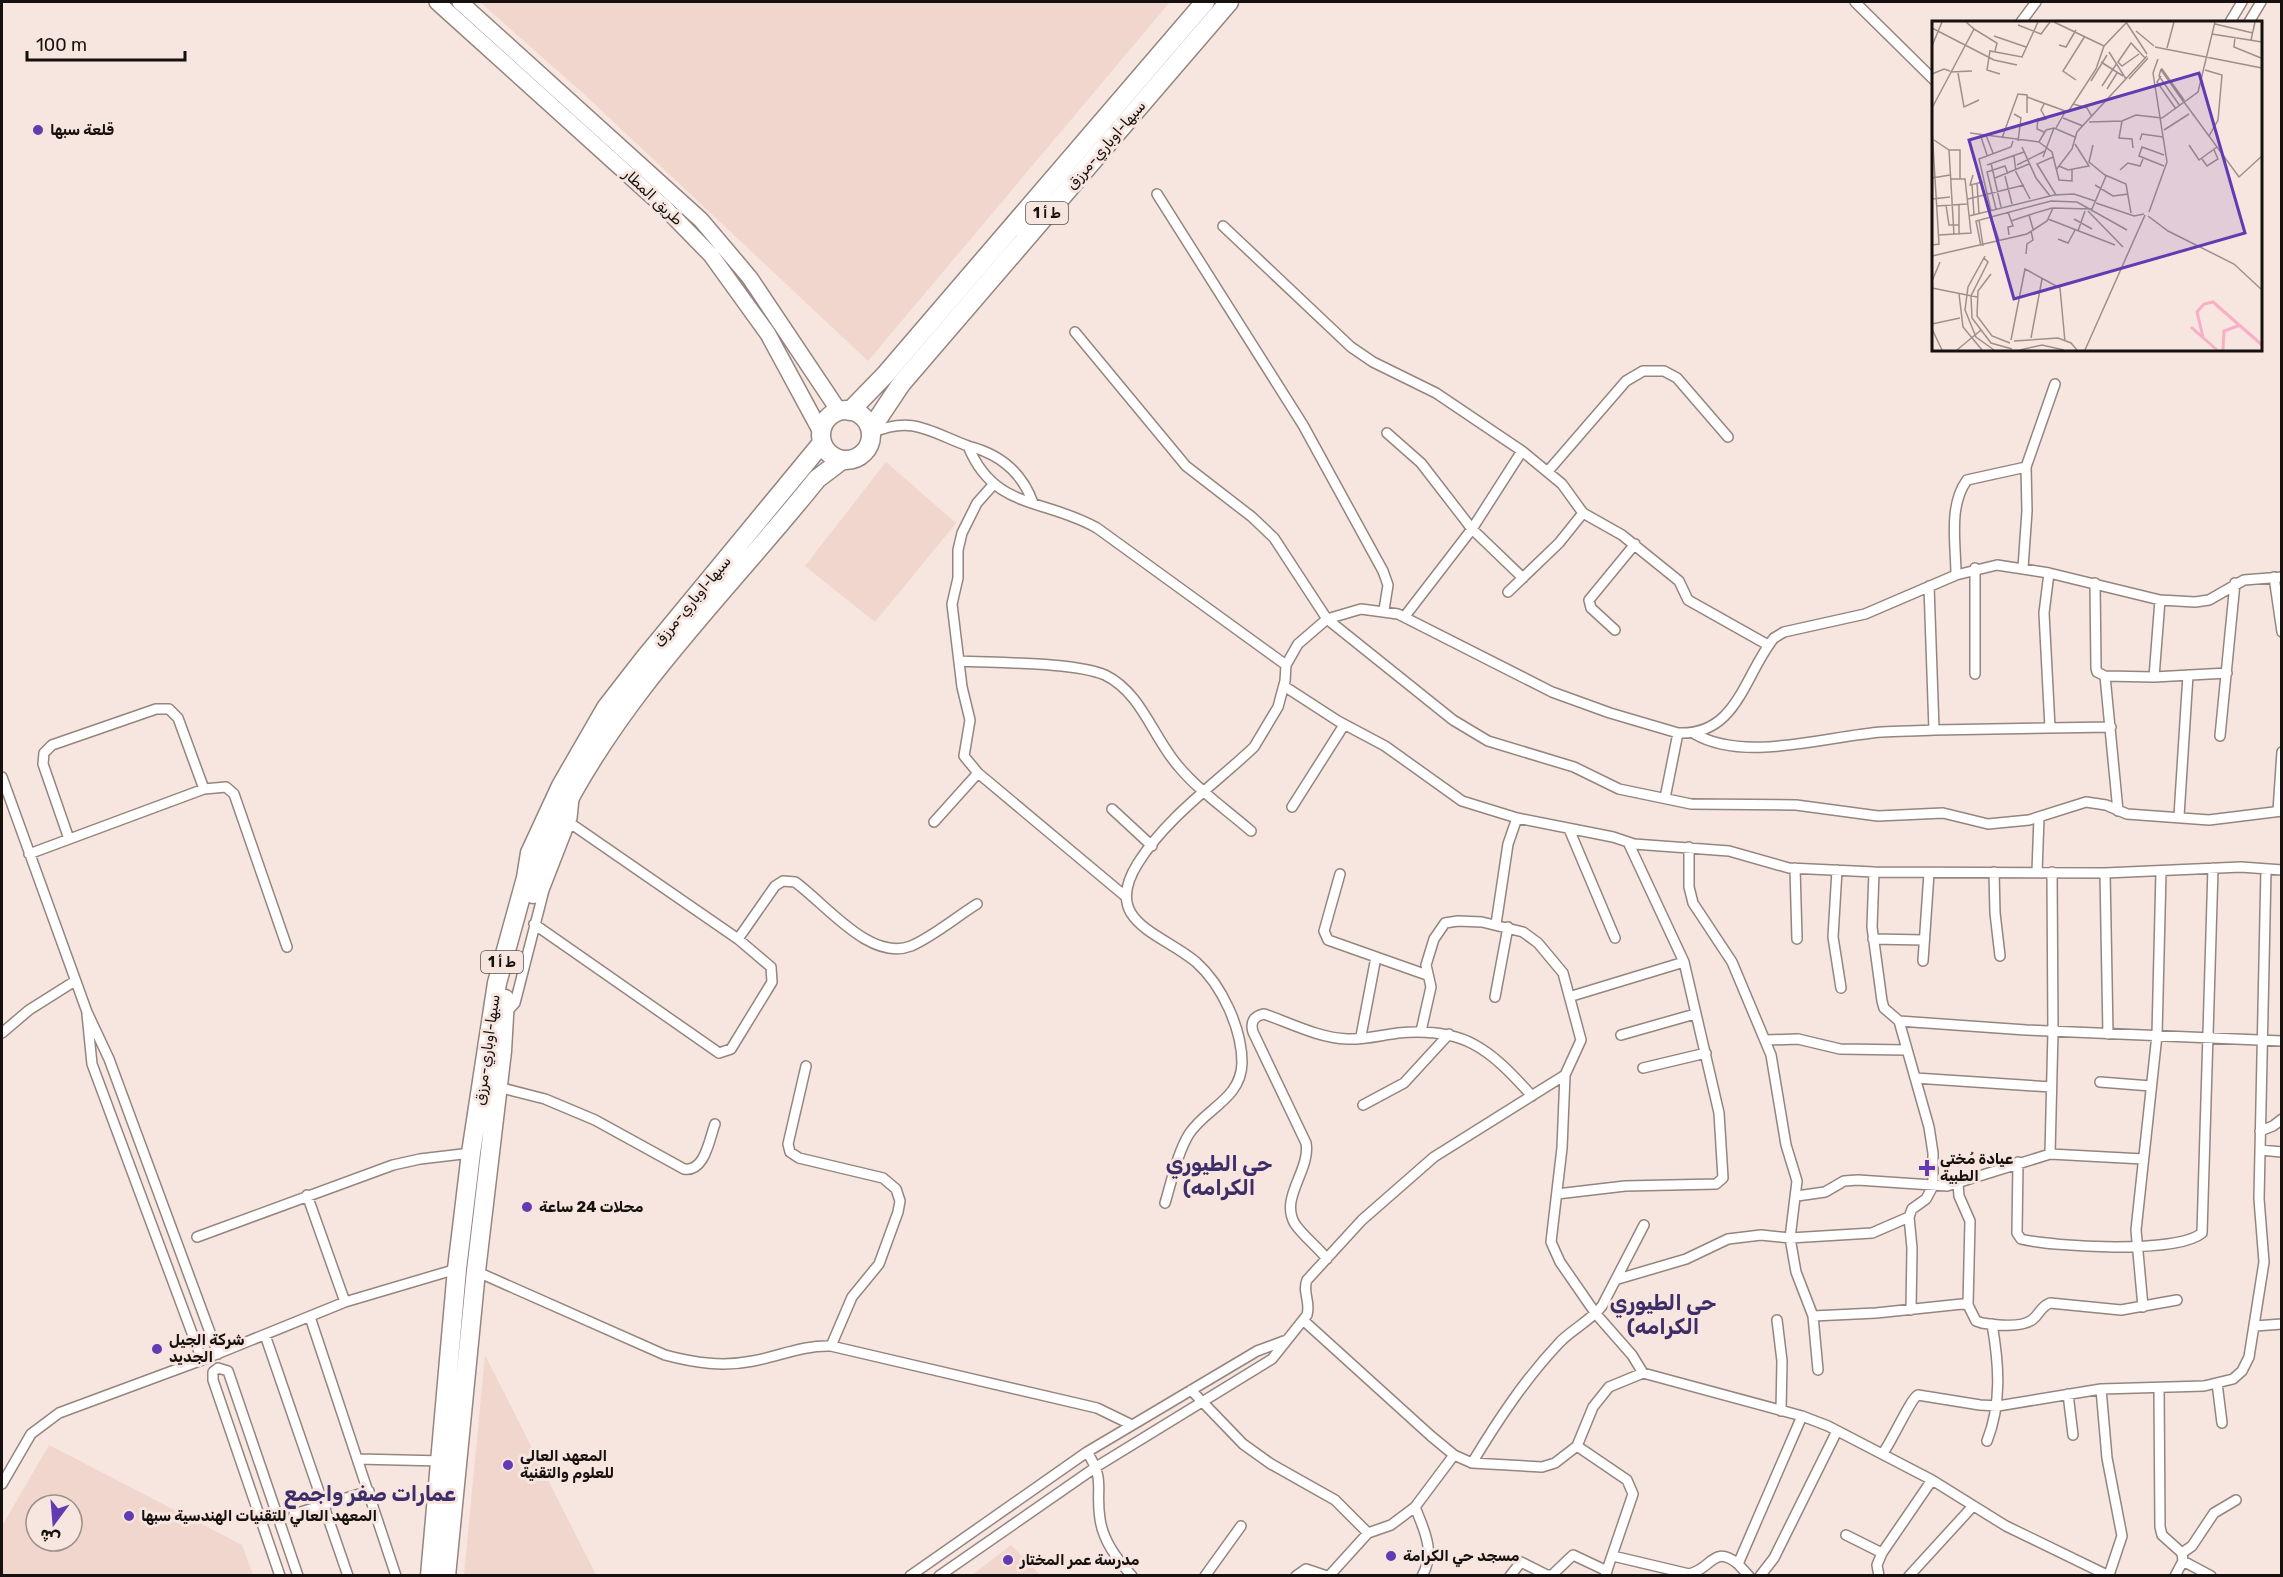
<svg xmlns="http://www.w3.org/2000/svg" width="2283" height="1577" font-family="Rubik,'Noto Sans Arabic',sans-serif">
<style>
.built{fill:#f0d6cd;fill-rule:evenodd}
.lines{fill:none;stroke-linecap:round;stroke-linejoin:round}
.street-casing{stroke:#95857f;stroke-width:12}
.primary-casing{stroke:#95857f;stroke-width:18}
.highway-casing{stroke:#95857f;stroke-width:21}
.street{stroke:#fff;stroke-width:9}
.primary{stroke:#fff;stroke-width:15}
.highway{stroke:#fff;stroke-width:18}
.poi-dot{fill:#623bb3;stroke:#f7e5df;stroke-width:2}
.labels{text-anchor:middle;dominant-baseline:central;stroke-width:6;stroke-linejoin:round;paint-order:stroke}
.shield{fill:#f7e5df;stroke:#5a514d;stroke-width:1.5}
.shield-label{font-size:14px;font-weight:bold;fill:#16110e}
.poi-label{font-size:15px;font-weight:bold;fill:#16110e;stroke:#f7e5df;text-anchor:start}
.street-label{font-size:15px;fill:#16110e;stroke:#f7e5df}
.district-label{font-size:21px;font-weight:bold;fill:#3d2d68;stroke:#f7e5df}
.inset-river{fill:none;stroke:#f8afc7;stroke-width:3}
.inset-road{fill:none;stroke:#9d908b;stroke-width:1.5}
.view{fill:#623bb3;fill-opacity:0.15;stroke:#623bb3;stroke-width:3}
.inset-edge{fill:none;stroke:#16110e;stroke-width:3}
</style>
<rect width="100%" height="100%" fill="#f7e5df"/>
<path class="built" d="M480 2H1170L868 361 585 95Z
M886 462 956 523 875 622 805 566Z
M485 1355 596 1575H464Z
M49 1445 242 1545 253 1575H2V1526ZM36 1505H72V1541H36Z
M1011 1545 1040 1575H972Z"/>
<g class="lines">
<defs>
<path id="street" d="M1855 2 1934 80
M2021 22 2036 2
M2230 22 2242 2
M2249 22 2261 2
M1157 194 1303 425 1383 571 1388 585 1384 610
M1223 226 1351 347 1373 362 1436 393 1522 451 1562 484 1583 513 1622 535 1679 581 1688 600 1768 645
M1075 332 1186 466 1252 517 1274 538 1327 619 1453 720 1488 741 1574 767 1619 789 1691 804 1796 805 1878 816 1943 813 1988 824 2029 820 2086 802 2106 805 2127 814 2209 820 2282 811
M872 433C912 415 930 432 968 446 994 510 1044 498 1097 528L1286 665
M1387 433 1421 463 1472 529 1523 578
M968 446C1000 454 1022 472 1033 503
M1549 470 1626 381 1643 371H1664L1677 378 1728 437
M993 485 977 503 962 533 958 550V578L952 604 962 687 970 720 964 756 978 773 1125 896
M2023 568 2027 511 2026 467
M2049 573 2044 613 2050 728
M1956 575C1956 544 1948 506 1967 480L2026 467 2055 384
M2274 577 2282 632
M2095 583 2096 668 2097 672 2105 676
M1929 586 1934 730 2111 727
M1508 592 1559 543 1583 513
M1405 616 1472 529 1522 451
M1615 630 1591 608 1589 600 1635 544
M959 661C994 663 1076 662 1105 675 1142 693 1153 738 1179 767 1199 791 1227 810 1251 831
M1975 674V568
M2154 677 2227 673
M1284 686 1338 721 1385 746 1462 801 1517 818 1613 837 1634 844 1729 851 1789 868 1874 872 2105 873 2241 867 2282 870
M1695 734C1745 763 1827 736 1882 732 1899 731 1917 731 1934 730
M2220 736 2235 583
M2 777 87 1012 109 1059 218 1354
M1665 798 1678 733
M1292 807 1344 725
M1112 809 1152 846
M2118 811 2105 676 2154 677 2160 600
M2278 811 2282 752
M2179 816 2188 675
M934 822 978 773
M1569 829 1615 938
M69 839 43 764 44 753 52 745 156 709H169L178 718 204 789
M1689 847V887L1693 903 1732 962 1771 1055 1786 1145 1797 1181 1790 1238 1796 1272 1813 1316 1818 1370
M29 854 204 789 226 787 234 794 287 947
M1795 868 1797 939
M1837 870 1833 937 1841 988
M1874 872 1872 927 1882 1001 1884 1008 1899 1021 1929 1127 1933 1153V1186L1926 1199 1912 1209 1909 1217 1912 1248 1911 1310
M1994 872 1995 913 2000 956
M2037 872 2039 817
M2105 873 2108 1034
M1340 874 1324 931 1328 940 1427 975
M534 924 719 1053 731 1049 772 982 771 967 738 939 570 823
M1496 924 1508 844 1517 818
M738 939 775 886 783 881 795 882C826 904 870 962 911 946 934 936 956 917 977 904
M1873 939 1924 940
M1923 961 1929 873
M1572 996 1684 962
M1495 997 1508 927
M87 1014 92 1064 202 1360
M505 1014 515 1003 544 890 572 818 574 798
M1899 1021 2026 1030 2282 1041
M1421 1031 1431 987 1426 965 1434 939 1445 923 1458 921 1482 922 1523 932 1538 943 1563 973 1581 1040 1565 1075 1562 1148 1551 1242 1560 1262 1596 1314 1632 1355 1643 1373
M2 1033 29 1010 75 981
M1621 1035 1695 1014
M1361 1036 1376 957
M1767 1040 1798 1039 1840 1049 1906 1050
M806 1066 788 1144 790 1152 799 1158 883 1178 896 1189 900 1201 898 1212 879 1264 852 1297 831 1346
M1643 1068 1706 1053
M1915 1078 2051 1087
M2100 1082 2151 1086
M498 1087 545 1099 595 1120 684 1169C705 1172 709 1140 715 1124
M1363 1105 1404 1083 1449 1034
M2260 1131 2273 1126 2282 1119
M2260 1150 2282 1152
M2050 1154 2053 1031 2052 872
M2018 1162 2017 1233 2021 1239C2054 1247 2177 1254 2202 1233L2213 868
M1958 1184 1959 1196 1970 1221 1968 1305
M1557 1194 1625 1186 1716 1184 1723 1178 1719 1113 1684 962 1628 842
M307 1195 345 1302
M1797 1196 1825 1192 1844 1181 1858 1180 1947 1186 2050 1154 2143 1159
M1165 1203C1172 1180 1177 1154 1189 1134 1206 1108 1241 1099 1242 1063 1242 1029 1222 985 1196 962 1160 932 1101 922 1138 863 1167 817 1215 784 1254 747L1278 707 1285 681 1286 665 1298 644 1327 619 1361 609 1398 614 1552 692 1610 713 1678 733C1737 736 1744 675 1774 638L1784 632 1865 614 1956 575 1997 565 2049 573 2160 600 2195 602 2209 600 2244 580 2282 577
M197 1237 393 1165 420 1159 471 1153
M1327 1259C1317 1246 1303 1236 1295 1224 1279 1198 1311 1170 1306 1143L1253 1032C1250 1022 1254 1016 1264 1014 1290 1023 1319 1038 1347 1039 1363 1040 1382 1035 1398 1033 1464 1027 1489 1048 1532 1096
M473 1270 665 1355C695 1363 723 1367 753 1361 780 1356 803 1345 831 1346L1097 1408 1132 1425
M1618 1279 1686 1259 1728 1239 1761 1235 1790 1238 1872 1233 1909 1217
M2143 1307 2136 1230 2157 1035 2161 872
M1813 1316 1876 1313 1962 1304 1968 1305 1976 1321 1982 1323C1995 1325 2021 1328 2032 1320 2040 1314 2040 1307 2050 1303L2121 1310 2177 1300
M310 1317 396 1576
M1303 1320 1431 1436 1454 1455 1472 1463 1542 1467 1555 1463 1577 1446 1593 1407 1609 1387 1643 1373 1802 1416 1828 1426 1932 1480 2006 1526 2109 1576
M1777 1320 1782 1361 1781 1411
M2255 1326 2282 1324
M265 1335 348 1576
M2217 1383 2222 1423
M2159 1388 2160 1527 2162 1535 2182 1553 2183 1561 2175 1576
M2101 1389 2107 1458 2122 1536 2109 1575
M1191 1390 1243 1444 1271 1464 1335 1500 1368 1533
M2068 1394 2073 1435
M1987 1441C2002 1403 1999 1364 1992 1324
M1577 1446 1627 1480 1633 1494 1605 1576
M1087 1452C1106 1481 1095 1489 1100 1519 1103 1541 1117 1559 1132 1576
M1883 1453C1892 1441 1911 1398 1918 1395L1980 1405 1998 1406 2101 1389 2204 1386 2233 1379 2242 1371 2249 1357 2264 1262 2259 1199 2266 869
M358 1459 442 1461
M1472 1463C1498 1420 1525 1379 1560 1342 1573 1329 1591 1320 1602 1306L1644 1225
M2 1484 31 1434 59 1413 202 1360 345 1302 460 1268
M1415 1507C1424 1530 1436 1552 1422 1576
M294 1514 369 1491
M1846 1535 1882 1553
M2182 1553 2192 1546 2214 1513 2236 1500
M1613 1556 1689 1574C1712 1569 1713 1544 1738 1564
M2183 1561 2211 1576
M280 1576 213 1380V1372L218 1368 228 1371 298 1576
M910 1576 1087 1452 1257 1351 1284 1341
M939 1576 1096 1467 1272 1359 1307 1315C1311 1302 1302 1292 1307 1280L1362 1220 1434 1157 1565 1075
M1205 1576 1241 1526
M1296 1576 1306 1569 1327 1576
M1329 1576 1368 1533 1391 1525 1415 1507 1454 1455
M1510 1576 1521 1562 1547 1575H1552L1573 1555 1607 1571
M1749 1576 1738 1564 1802 1416
M1760 1576 1774 1558 1837 1431
M1879 1576 1877 1565 1882 1553 1932 1480
M1909 1576 1973 1506"/>
<path id="primary" d="M437 2 664 207 711 255 768 334 821 432
M460 2 701 220 750 278 839 411"/>
<path id="highway" d="M821 435a25 25 0 1 1 50 0a25 25 0 1 1-50 0Z
M850 411 885 375 1205 2
M871 429 901 384 1229 2
M533 894C541 868 548 841 560 816 625 688 728 590 817 479L842 460
M430 1576 457 1269 471 1153 497 983 526 878 530 853 561 786 606 708 644 659 822 443
M446 1576 476 1271 502 1051 505 999"/>
</defs>
<use href="#street" class="street-casing"/>
<use href="#primary" class="primary-casing"/>
<use href="#highway" class="highway-casing"/>
<use href="#street" class="street"/>
<use href="#primary" class="primary"/>
<use href="#highway" class="highway"/>
</g>
<g class="poi-dot">
<circle cx="38" cy="130" r="6"/>
<path d="M1924 1159h6v6h6v6h-6v6h-6v-6h-6v-6h6z"/>
<circle cx="527" cy="1207" r="6"/>
<circle cx="157" cy="1349" r="6"/>
<circle cx="508" cy="1465" r="6"/>
<circle cx="129" cy="1516" r="6"/>
<circle cx="1391" cy="1556" r="6"/>
<circle cx="1008" cy="1560" r="6"/>
</g>
<g class="labels">
<g class="shield">
<rect x="1026" y="202" width="42" height="22" rx="4.5"/>
<rect x="481" y="951" width="42" height="22" rx="4.5"/>
</g>
<g class="shield-label">
<text x="1047" y="213">ط أ 1</text>
<text x="502" y="962">ط أ 1</text>
</g>
<g class="poi-label">
<text x="50" y="130">قلعة سبها</text>
<text x="1940" y="1159">عيادة مُختي<tspan x="1940" dy="17">الطبية</tspan></text>
<text x="539" y="1207">محلات 24 ساعة</text>
<text x="169" y="1340">شركة الجيل<tspan x="169" dy="17">الجديد</tspan></text>
<text x="520" y="1456">المعهد العالي<tspan x="520" dy="17">للعلوم والتقنية</tspan></text>
<text x="141" y="1516">المعهد العالي للتقنيات الهندسية سبها</text>
<text x="1403" y="1556">مسجد حي الكرامة</text>
<text x="1020" y="1560">مدرسة عمر المختار</text>
</g>
<g class="street-label">
<text transform="translate(1106 145) rotate(-49)">سبها-اوباري-مرزق</text>
<text transform="translate(653 197) rotate(43)">طريق المطار</text>
<text transform="translate(692 601) rotate(-50)">سبها-اوباري-مرزق</text>
<text transform="translate(487 1050) rotate(-82)">سبها-اوباري-مرزق</text>
</g>
<g class="district-label">
<text x="1219" y="1163">حي الطيوري<tspan x="1219" dy="24">(الكرامه</tspan></text>
<text x="1663" y="1302">حي الطيوري<tspan x="1663" dy="24">(الكرامه</tspan></text>
<text x="370" y="1493">عمارات صفر واجمع</text>
</g>
</g>
<g transform="translate(1932 21)">
<rect width="330" height="330" fill="#f7e5df"/>
<path class="inset-river" d="M259 306 285 329M271 316 265 291 272 283 281 281 330 324M291 329 292 310 308 304"/>
<path class="inset-road" d="M122 1 172 25 194 2M194 1 215 33M283 3 321 12M86 4 109 13 118 1M0 7 62 39 85 44M42 8 65 22 63 30M204 10 222 25M280 13 330 21M62 15 94 26M303 16 302 26 329 37M319 19 323 1M127 24 134 26 144 9M0 25 10 1M223 26 330 47M235 27 242 1M177 31 194 58M207 33 190 45 186 41 199 22 213 37M169 41 191 55M229 48 227 55 248 85M230 48 252 79 251 80 229 49ZM273 49 290 54 286 99 277 115M18 51 40 50M26 52 32 86 47 79M0 53 12 48 18 50M68 53 55 49 58 30 90 36 106 1M229 55 225 61 244 88M197 58 216 37M144 59 131 50 153 15M159 60 175 34M170 65 185 42M175 68 185 52M95 76 136 91 164 48 172 25M252 81 307 156 330 135M141 83 155 87 160 96M0 87 42 8 34 1M82 93 89 97 86 120M106 97 105 108 112 111M131 97 151 105M105 100 114 98 109 89 112 83M190 100 187 117 200 118 201 127M157 101 190 100 204 94 230 97 266 71 283 1M124 107 133 91M0 108 7 223 0 224M232 109 257 93M38 112 107 121 114 109 122 107 143 116M48 113 55 134M54 114 61 132M70 117 86 73 95 74V92M2 119 17 129H28V158M208 119 210 113 231 116M107 121 120 131 127 159 140 160V149M257 124 267 139 285 126M90 126 104 157 118 175M17 129 22 214M82 135 84 151 98 178M111 136 122 107M121 136 105 143 124 174M270 138 275 145 286 138 282 129M59 142 69 186M55 144 92 131M85 144 113 130M127 145 136 149 157 145 143 123M232 145 207 135 210 126 232 134M124 149 140 128 145 111 215 35M188 149 196 142 208 145 211 138M41 154 38 164 51 161M173 154 194 163 199 192M73 155 80 183M0 157 18 154M63 157 97 143M45 162 47 193M40 164 42 194M163 164 181 175 196 173M0 178 18 176M36 178 92 164M164 182 202 195 212 193M14 184 17 204H27M27 184V214M5 185 35 183M64 188 55 151 73 145 76 153M59 190 47 138 79 126 81 120M156 190 191 226M76 191 81 205 76 206 77 214M217 191 235 141 221 52 226 38M97 194 120 187M37 195 122 174 142 173 163 180M216 195 236 210 302 243 330 269M59 196 67 219M116 198 183 224M142 198 160 208M47 199 51 225M79 200 97 194 101 208M146 210 153 190M7 214 39 212 33 158H18M126 218 136 222 143 209M49 225 44 200 119 180 145 181 195 209M94 233 95 223 101 219 99 210M0 235 95 213 115 200 121 187 160 188 174 155 157 141 161 124M53 235 36 266 33 289 44 316 62 329M52 237 56 241 39 275 40 297 59 322 80 328M59 253 46 270 45 295 60 315 78 322M0 260 8 241M0 267 45 276M27 273 31 306 50 329M0 303 28 297M0 308 10 329M99 317 110 258M79 319 93 248 128 267 133 321M82 320 126 317 139 322 145 329M25 329 49 309M88 329 110 324 132 329M153 329 213 194"/>
<path class="view" d="M267 52 313 212 82 278 37 119Z"/>
<rect width="330" height="330" class="inset-edge"/>
</g>
<rect width="2283" height="1577" fill="none" stroke="#16110e" stroke-width="6"/>
<g transform="translate(54 1523) rotate(196)"><circle r="28" fill="#f7e5df" stroke="#9d908b" stroke-width="1.5"/>
<path d="M0-4.5L10 22L0 15L-10 22Z" fill="#623bb3"/>
<text y="-9" font-size="16" font-weight="bold" text-anchor="middle" fill="#16110e">ش</text>
</g>
<path d="M27 51v9h158v-9" fill="none" stroke="#16110e" stroke-width="3"/>
<text x="36" y="51" font-size="18" fill="#16110e" stroke="#f7e5df" stroke-width="4.5" paint-order="stroke">100 m</text>
</svg>
